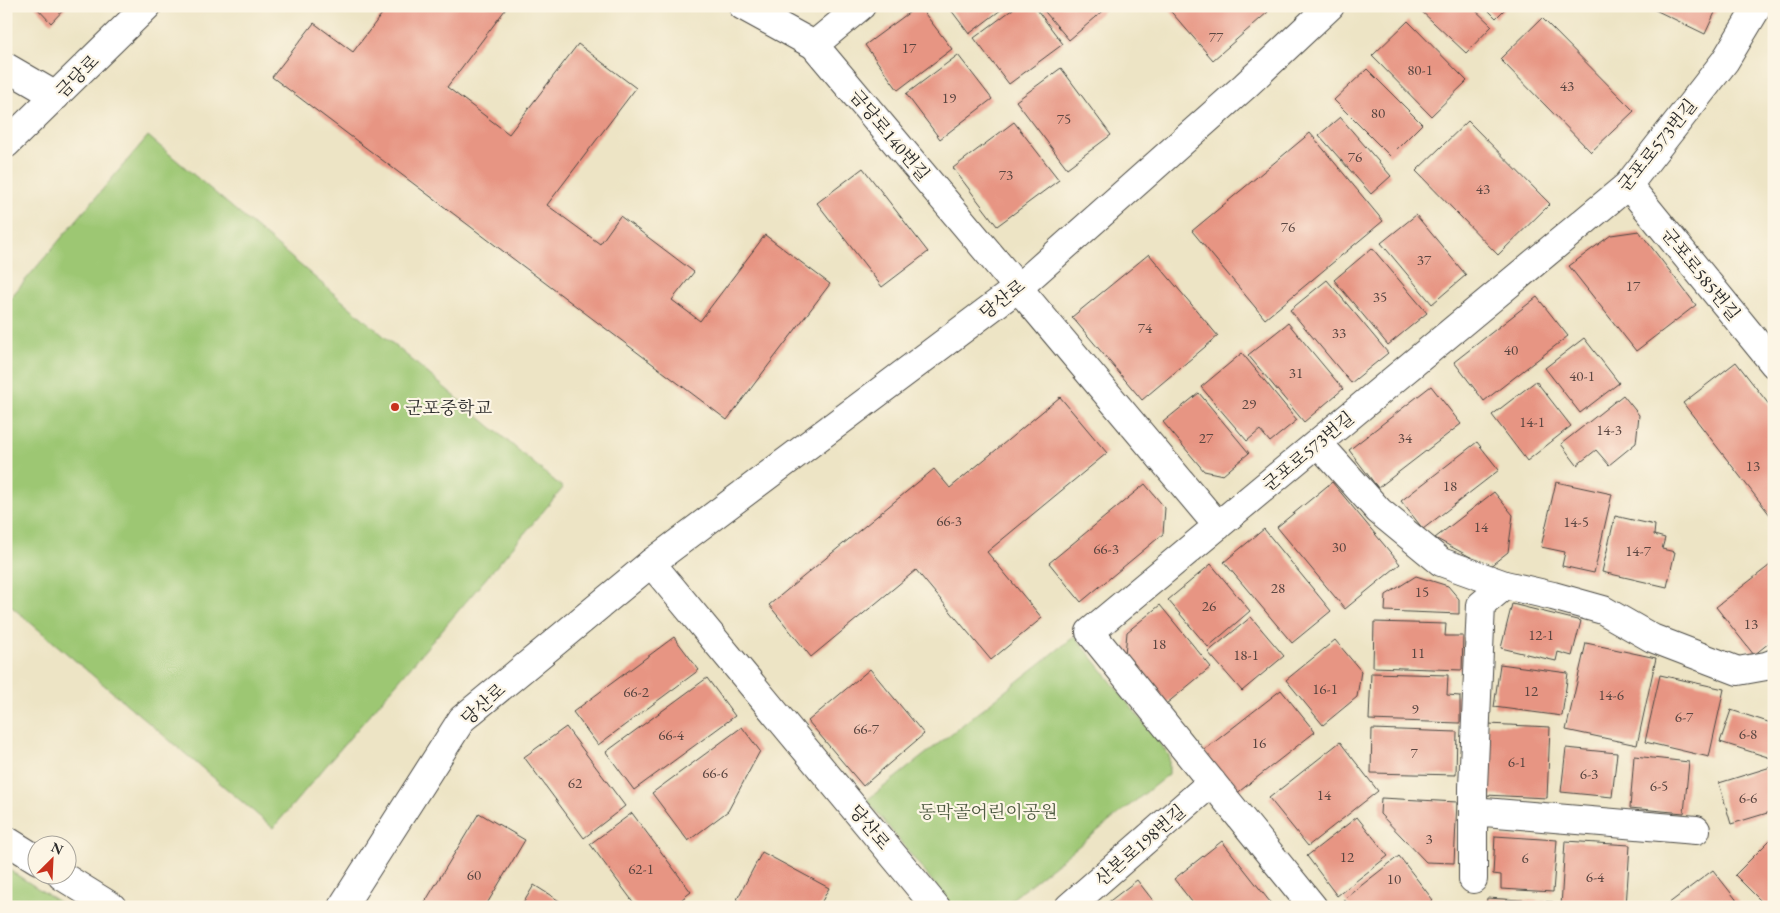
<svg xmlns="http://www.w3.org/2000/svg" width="1780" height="913" font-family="'EB Garamond','Noto Serif KR',serif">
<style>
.green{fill:#9dc773;stroke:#64794f}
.building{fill:#e79583}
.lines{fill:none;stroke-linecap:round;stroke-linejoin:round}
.minor-casing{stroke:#484742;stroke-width:30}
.tertiary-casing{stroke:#484742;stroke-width:30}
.minor{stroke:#fff;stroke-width:28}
.tertiary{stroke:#fff;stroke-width:28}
.poi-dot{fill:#c8321e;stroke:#fcf5e5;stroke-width:2}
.labels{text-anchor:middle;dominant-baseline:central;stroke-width:4.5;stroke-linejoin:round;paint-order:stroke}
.number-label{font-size:15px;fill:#5a4641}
.street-label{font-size:18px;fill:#2b2b2b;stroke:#fcf5e5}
.poi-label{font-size:18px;fill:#2b2b2b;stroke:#fcf5e5;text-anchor:start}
.park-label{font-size:18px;fill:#4d5a41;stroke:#fcf5e5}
</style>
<rect width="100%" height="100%" fill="#fcf5e5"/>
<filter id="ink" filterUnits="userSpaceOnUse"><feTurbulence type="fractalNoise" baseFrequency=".02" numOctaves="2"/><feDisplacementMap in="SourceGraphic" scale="10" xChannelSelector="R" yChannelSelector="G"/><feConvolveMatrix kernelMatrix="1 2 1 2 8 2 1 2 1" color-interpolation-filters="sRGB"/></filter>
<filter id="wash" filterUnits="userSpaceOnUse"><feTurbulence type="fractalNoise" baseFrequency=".0096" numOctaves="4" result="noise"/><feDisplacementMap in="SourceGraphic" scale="20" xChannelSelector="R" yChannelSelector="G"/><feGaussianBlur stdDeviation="1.12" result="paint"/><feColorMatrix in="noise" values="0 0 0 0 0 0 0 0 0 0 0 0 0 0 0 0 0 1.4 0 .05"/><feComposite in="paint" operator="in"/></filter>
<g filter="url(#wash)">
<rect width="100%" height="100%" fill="#ede4c5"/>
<path class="green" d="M148 136 563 488 273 828 6 602V303Z
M1075 636 1169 755V774L1002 907H953L867 800Z
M6 868 67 907H6Z"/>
<g id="blocks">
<path class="building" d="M35 6H67L51 23Z
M388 6H508L447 87 509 134 578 44 636 88 547 205 600 244 620 216 694 272 672 300 700 321 765 235 830 284 727 420 272 77 314 23 353 52Z
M787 6H799L797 11Z
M805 6H820L814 10Z
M918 6H919L952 49 898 90 865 45Z
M948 6H1006L969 34Z
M1017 6H1034L1063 44 1009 84 974 38Z
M1040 6H1109L1069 40Z
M1166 6H1263L1268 12 1213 60Z
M1420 6H1471L1492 26 1466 53 1418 8Z
M1484 6H1508L1496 18Z
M1647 6H1718L1705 34Z
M1542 18 1634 111 1591 152 1500 59Z
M1408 21 1467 81 1431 116 1372 56Z
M958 55 992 99 940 139 906 94Z
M1061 68 1111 135 1067 168 1016 101Z
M1367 69 1422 124 1390 156 1334 100Z
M1340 117 1391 176 1371 194 1319 135Z
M1468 121 1550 204 1498 255 1416 171Z
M1014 122 1059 180 997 226 953 168Z
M1310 133 1383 221 1265 319 1192 231Z
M863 168 928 252 882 287 817 203Z
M1416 215 1466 275 1432 304 1381 243Z
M1639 231 1696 305 1636 351 1569 266 1611 235Z
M1372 248 1427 313 1388 345 1334 280Z
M1149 254 1218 336 1142 400 1072 317Z
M1327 280 1388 353 1351 383 1290 310Z
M1537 297 1568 336 1484 401 1454 362Z
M1288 323 1343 389 1304 422 1248 355Z
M1584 338 1619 383 1580 413 1545 368Z
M1242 353 1297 420 1270 442 1260 430 1247 441 1201 387Z
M1736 362 1774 411V520L1683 403Z
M1536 381 1571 426 1527 461 1492 415Z
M1431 386 1461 424 1378 488 1349 450Z
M1199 393 1249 453 1223 475 1204 471 1163 422Z
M1623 395 1639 415 1636 443 1609 465 1596 450 1577 465 1561 444Z
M1060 397 1107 453 987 552 1042 618 991 660 916 570 811 657 769 605 934 469 950 488Z
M1477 442 1499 470 1423 529 1401 501Z
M1332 482 1400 564 1345 609 1277 527Z
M1556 482 1612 494 1594 573 1562 566 1565 552 1541 547Z
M1145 484 1165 508 1163 534 1081 602 1049 563Z
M1494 492 1513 515 1508 552 1489 567 1435 538Z
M1615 516 1655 525 1654 535 1665 538 1662 549 1675 552 1667 587 1602 572Z
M1264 529 1331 611 1292 643 1224 562Z
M1774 562V639L1754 655 1716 607Z
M1211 564 1250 611 1208 647 1168 600Z
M1416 576 1448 586 1459 599V614L1385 611 1386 595Z
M1512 604 1581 621 1572 656 1558 652 1556 661 1501 648Z
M1160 605 1211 667 1166 704 1125 655 1127 632Z
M1251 617 1284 656 1242 691 1208 652Z
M1374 622 1446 624 1445 636H1463L1462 670 1373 667Z
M674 637 699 670 598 745 573 712Z
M1335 640 1361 671 1357 697 1323 725 1286 680Z
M1586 643 1656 658 1637 745 1566 730Z
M1500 664 1568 673 1562 716 1494 707Z
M870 669 924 734 863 786 808 721Z
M1371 673 1448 675 1447 695 1460 696V723L1369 720Z
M1660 675 1724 689 1709 757 1645 742Z
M707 678 735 716 634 790 606 752Z
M1281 690 1315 732 1236 794 1203 751Z
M1731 710 1774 724V759L1720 742Z
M1488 724 1550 727 1547 798 1485 795Z
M566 727 625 806 584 838 524 757Z
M742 727 760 751 728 811 688 841 652 793Z
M1372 729 1457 732 1456 775 1371 773Z
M1340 742 1378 791 1308 846 1269 798Z
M1566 748 1617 753 1612 797 1561 792Z
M1634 756 1689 762 1684 813 1630 808Z
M1774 766V811L1731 824 1719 783Z
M1381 798 1457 802 1454 863 1426 862 1380 814Z
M479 813 525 840 485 907H422Z
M632 813 691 892 672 907H637L590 844Z
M1357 817 1388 856 1337 896 1307 856Z
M1495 836 1557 840 1553 892 1501 889V875L1493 874Z
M1774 836V907H1767L1735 875Z
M1222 841 1274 907H1196L1174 879Z
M1565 841 1630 845 1626 907H1561Z
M762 852 829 888 819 907H733Z
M1399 856 1433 900 1424 907H1350L1344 899Z
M1713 870 1742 907H1664Z
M1137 880 1158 907H1102Z
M534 885 569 907H521Z
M1487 898 1553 902V907H1486Z"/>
</g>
</g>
<g filter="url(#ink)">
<use href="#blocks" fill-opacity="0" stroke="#484742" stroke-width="1"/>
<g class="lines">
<defs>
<path id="minor" d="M743 6 814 45 1218 526
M814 45 861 6
M6 67 56 96
M1628 185 1774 364
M1318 443 1379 511 1441 562 1505 585
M651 563 936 907
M1473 811 1696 830
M6 840 38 860
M62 876 112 907
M1473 879V787L1481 605 1505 585 1553 596 1603 610 1652 638 1738 671 1766 666 1774 663
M1069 907 1212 782
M1313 907 1090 632 1628 185 1725 61 1758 6"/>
<path id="tertiary" d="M6 144 147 6
M342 907 462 719 651 563 1019 287 1245 86 1330 6"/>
</defs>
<use href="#minor" class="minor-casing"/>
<use href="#tertiary" class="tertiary-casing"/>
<use href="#minor" class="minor"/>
<use href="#tertiary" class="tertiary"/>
</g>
</g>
<circle class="poi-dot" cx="395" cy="407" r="5"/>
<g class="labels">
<g class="number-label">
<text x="1216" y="36">77</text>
<text x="909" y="47">17</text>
<text x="1420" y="69">80-1</text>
<text x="1567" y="85">43</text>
<text x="949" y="97">19</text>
<text x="1378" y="112">80</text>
<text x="1064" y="118">75</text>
<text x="1355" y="156">76</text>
<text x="1006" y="174">73</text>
<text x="1483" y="188">43</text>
<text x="1288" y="226">76</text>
<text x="1424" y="259">37</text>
<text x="1633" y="285">17</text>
<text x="1380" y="296">35</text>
<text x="1145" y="327">74</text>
<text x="1339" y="332">33</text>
<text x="1511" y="349">40</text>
<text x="1296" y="372">31</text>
<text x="1582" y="375">40-1</text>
<text x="1249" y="403">29</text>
<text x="1532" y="421">14-1</text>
<text x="1609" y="429">14-3</text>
<text x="1206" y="437">27</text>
<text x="1405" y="437">34</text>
<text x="1753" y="465">13</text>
<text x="1450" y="485">18</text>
<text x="949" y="520">66-3</text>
<text x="1576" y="521">14-5</text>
<text x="1481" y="526">14</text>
<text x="1339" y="546">30</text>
<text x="1106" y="548">66-3</text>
<text x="1638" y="550">14-7</text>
<text x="1278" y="587">28</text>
<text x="1422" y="591">15</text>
<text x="1209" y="605">26</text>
<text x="1751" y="623">13</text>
<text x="1541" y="634">12-1</text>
<text x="1159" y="643">18</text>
<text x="1418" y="652">11</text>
<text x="1246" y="654">18-1</text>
<text x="1325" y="688">16-1</text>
<text x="1531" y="690">12</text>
<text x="636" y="691">66-2</text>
<text x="1611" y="694">14-6</text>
<text x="1415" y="708">9</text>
<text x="1684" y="716">6-7</text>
<text x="866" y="728">66-7</text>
<text x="1748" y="733">6-8</text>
<text x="671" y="734">66-4</text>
<text x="1259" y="742">16</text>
<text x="1414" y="752">7</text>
<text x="1517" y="761">6-1</text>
<text x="715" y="772">66-6</text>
<text x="1589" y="773">6-3</text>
<text x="575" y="782">62</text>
<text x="1659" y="785">6-5</text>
<text x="1324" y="794">14</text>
<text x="1748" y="797">6-6</text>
<text x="1429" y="838">3</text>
<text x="1347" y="856">12</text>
<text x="1525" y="857">6</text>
<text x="641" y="868">62-1</text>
<text x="474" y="874">60</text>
<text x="1595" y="876">6-4</text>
<text x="1394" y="878">10</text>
</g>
<g class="street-label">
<text transform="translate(77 76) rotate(-45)">금당로</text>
<text transform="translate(890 135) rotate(50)">금당로140번길</text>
<text transform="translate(1657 145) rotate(-51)">군포로573번길</text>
<text transform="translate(1701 274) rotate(51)">군포로585번길</text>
<text transform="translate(1002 299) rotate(-38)">당산로</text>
<text transform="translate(1308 451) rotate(-40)">군포로573번길</text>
<text transform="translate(483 704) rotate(-42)">당산로</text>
<text transform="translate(870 827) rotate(50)">당산로</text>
<text transform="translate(1140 845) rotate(-41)">산본로198번길</text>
</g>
<g class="poi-label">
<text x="405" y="407">군포중학교</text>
</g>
<g class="park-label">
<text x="988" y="811">동막골어린이공원</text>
</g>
</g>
<rect width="1780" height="913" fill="none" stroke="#fcf5e5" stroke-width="25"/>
<g transform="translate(52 860) rotate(24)"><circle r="24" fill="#fcf5e5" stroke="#a8a49b"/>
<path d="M0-4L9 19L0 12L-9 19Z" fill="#c8321e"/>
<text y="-8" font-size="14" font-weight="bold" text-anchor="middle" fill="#2b2b2b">N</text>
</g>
</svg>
